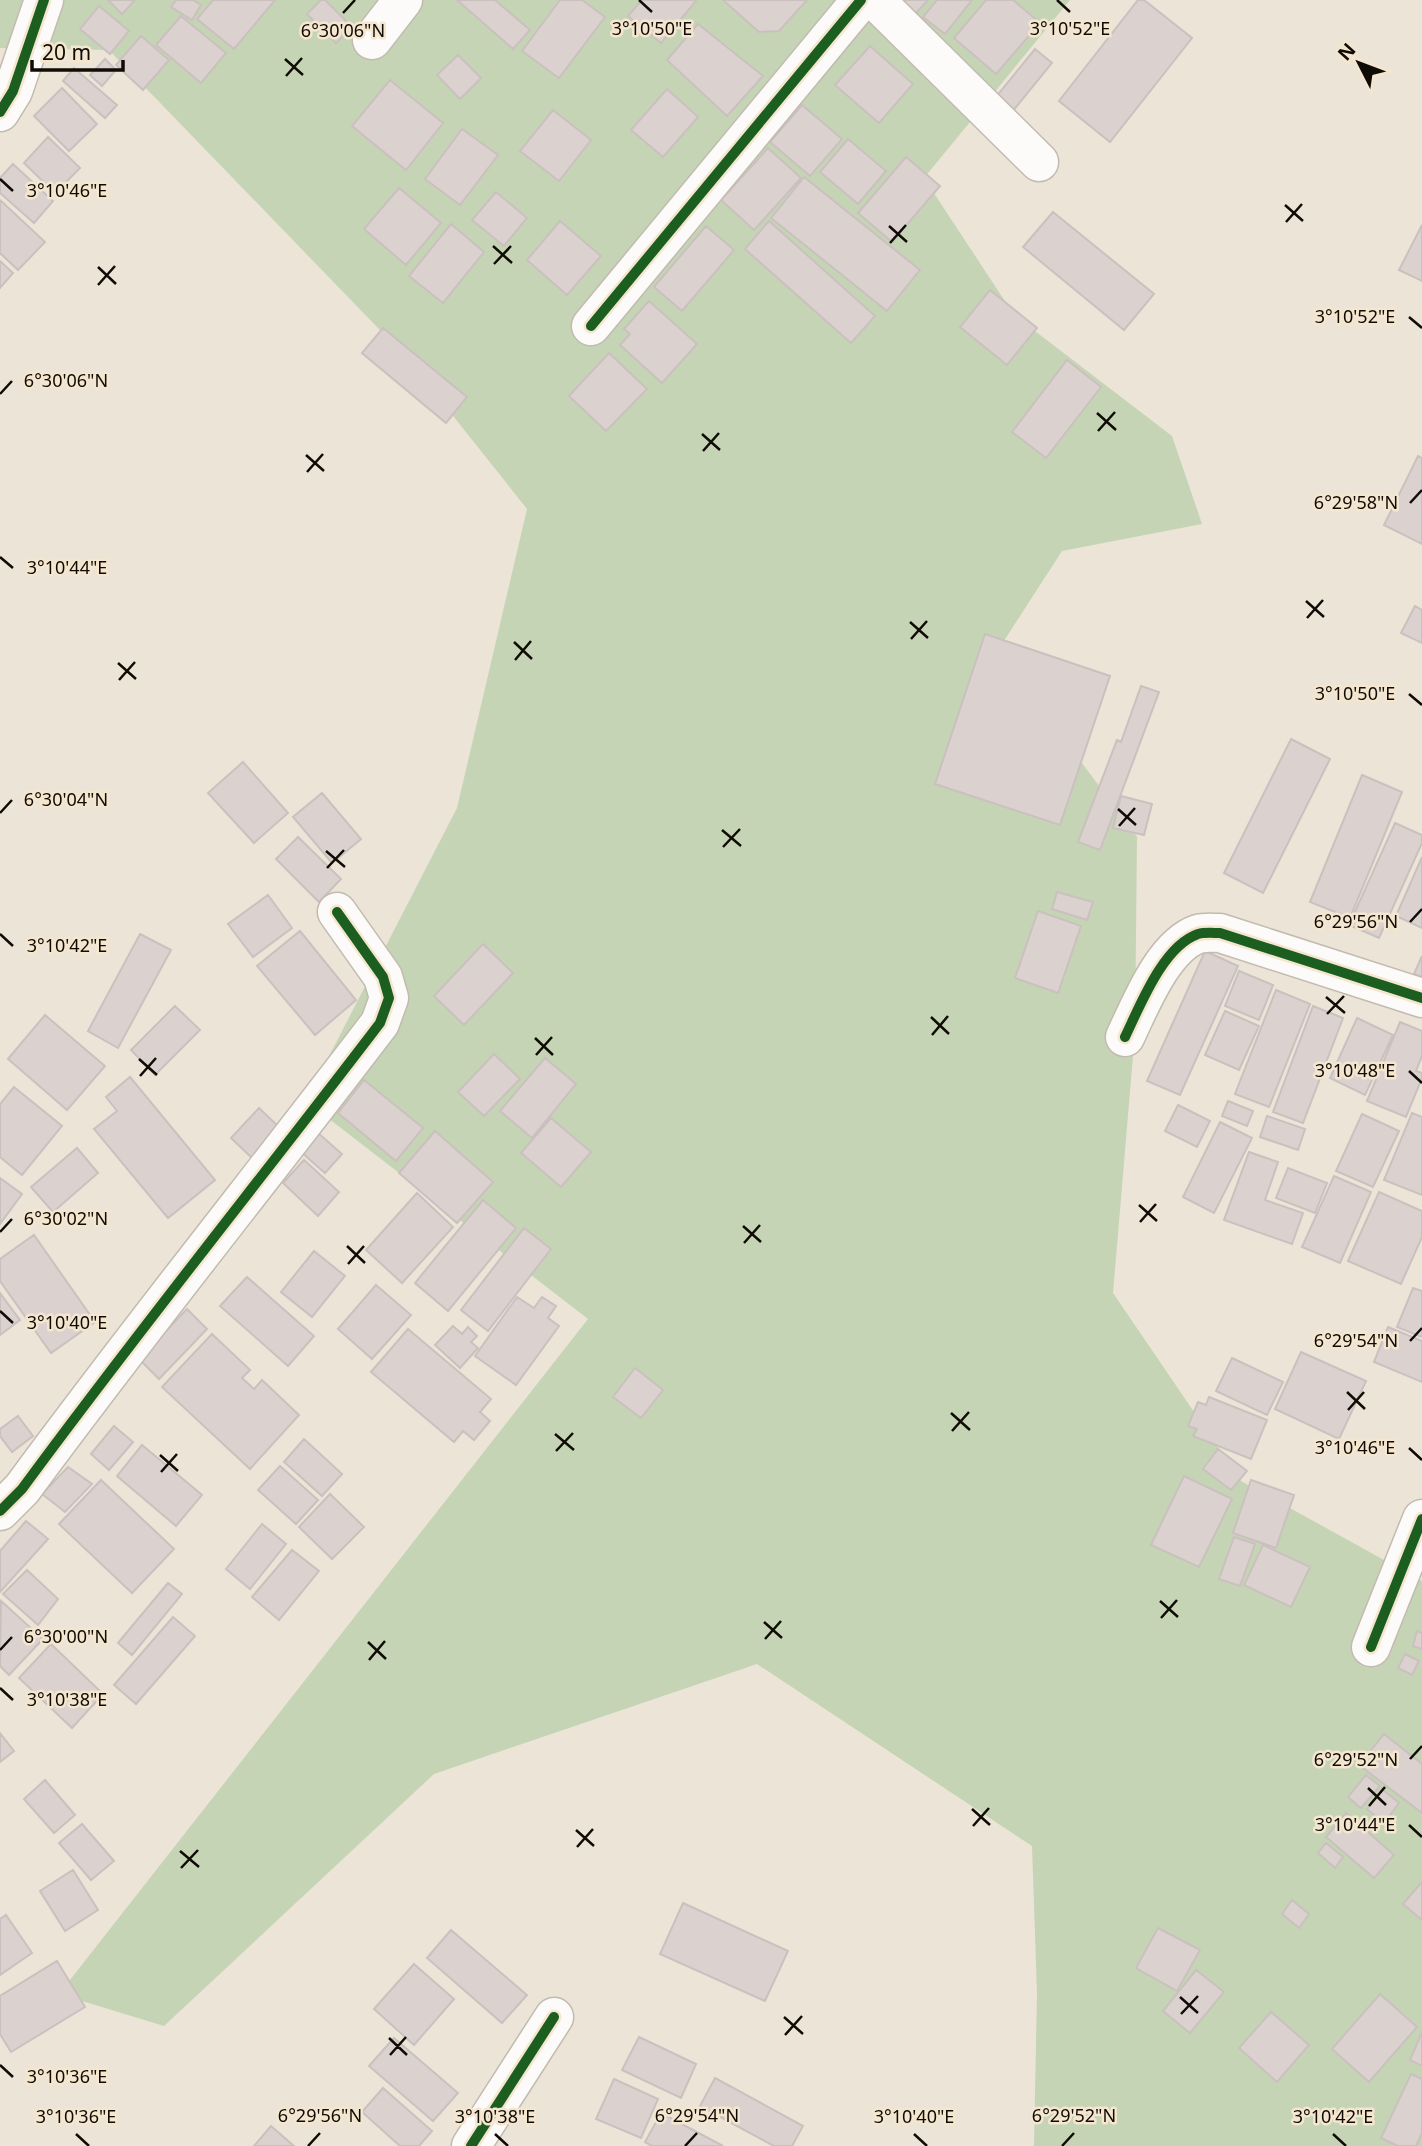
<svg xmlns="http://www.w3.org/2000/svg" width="1422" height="2146" font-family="'Noto Sans',sans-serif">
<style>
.green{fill:#c5d4b4}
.building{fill:#dbd2d0;stroke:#cac1bf;stroke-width:2}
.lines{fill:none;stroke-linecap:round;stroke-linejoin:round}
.minor-casing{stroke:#c1bbb0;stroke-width:41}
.minor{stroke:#fcfbf9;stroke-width:38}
.cycleway-casing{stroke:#f4e6cf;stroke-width:15}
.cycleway{stroke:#1b5e20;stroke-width:10}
.ticks{fill:none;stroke:#100b05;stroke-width:2.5}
.ticks-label{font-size:18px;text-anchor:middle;fill:#100b05;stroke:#f4e6cf;stroke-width:5;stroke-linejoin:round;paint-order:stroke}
</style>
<rect width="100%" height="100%" fill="#ece4d7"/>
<path class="green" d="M0 0H1070L924 178 1014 315 1172 436 1202 524 1062 551 998 650 1137 837 1135 1032 1113 1293 1241 1481 1422 1581V2146H1034L1037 1993 1032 1846 757 1664 434 1774 164 2026 59 1994 588 1319 306 1101 457 808 527 509 407 358 109 50 0 48Z"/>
<path class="building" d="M108 0H135L122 14Z
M176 0H193L201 5 192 20 171 7Z
M213 0H275L234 49 197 19Z
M321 0H325L352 27 336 43 307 14Z
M457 0H495L530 30 513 49Z
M560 0H582L605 17 559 78 522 51Z
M642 0H695L696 1 661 43 628 16Z
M723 0H807L779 31 759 32Z
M893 0H928L912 17Z
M937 0H972L945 34 923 17Z
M986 0H1013L1040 23 996 74 954 38Z
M1138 0H1144L1192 38 1110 142 1059 101Z
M99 6 129 31 110 54 80 29Z
M181 16 226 53 201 83 156 45Z
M698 24 763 76 727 116 667 60Z
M141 36 169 60 143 90 116 65Z
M870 46 913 84 879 123 835 85Z
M1035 49 1052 63 1012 112 995 98Z
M458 55 481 78 460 99 437 75Z
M105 59 116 70 102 86 90 75Z
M74 68 117 105 105 118 63 81Z
M390 80 443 123 406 170 352 126Z
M62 88 97 124 69 151 34 116Z
M667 89 698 117 663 157 631 130Z
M802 105 842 139 810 176 770 142Z
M553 110 591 140 559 181 520 151Z
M462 129 498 155 460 205 425 179Z
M48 137 80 168 55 193 24 163Z
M848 139 886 171 858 204 820 172Z
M768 148 801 178 754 230 721 200Z
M906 157 940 186 892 242 858 213Z
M13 164 53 201 34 223 0 193V178Z
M804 177 920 270 887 311 771 218Z
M399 188 441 223 406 265 364 229Z
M496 192 527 218 504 246 472 220Z
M0 200 45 242 18 270 0 253Z
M1053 212 1154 294 1124 330 1023 247Z
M560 221 601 256 567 295 527 260Z
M769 221 875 316 851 343 745 249Z
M451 224 484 252 443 303 409 276Z
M1422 225V281L1399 270Z
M706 226 734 250 682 311 654 287Z
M0 261 13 273 0 288Z
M990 290 1037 328 1007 365 960 327Z
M649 301 697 344 662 383 620 345 630 334 624 329Z
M383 328 467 397 446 423 362 353Z
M609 353 647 389 606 431 569 396Z
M1067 360 1101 387 1046 458 1012 432Z
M1418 456 1422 458V544L1384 525Z
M1415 606 1422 610V643L1401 633Z
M985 634 1110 676 1060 825 935 784Z
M1141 686 1159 692 1100 850 1078 842 1117 740 1121 742Z
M1291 739 1330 759 1263 893 1224 873Z
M243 762 288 813 254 843 208 793Z
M1362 775 1402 792 1350 918 1310 902Z
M322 793 361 839 332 863 293 817Z
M1121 796 1152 804 1144 835 1113 828Z
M1395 823 1422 835V843L1379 938 1349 925Z
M298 837 341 879 319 902 276 859Z
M1422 857V928L1396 916Z
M1057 892 1093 902 1087 920 1052 909Z
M268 895 292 928 253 957 228 924Z
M1038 911 1081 926 1058 993 1015 978Z
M300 931 356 1000 315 1035 257 966Z
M140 934 171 950 118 1048 88 1031Z
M483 944 513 973 464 1025 434 996Z
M1205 951 1238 966 1180 1095 1147 1081Z
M1422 956V977L1414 974Z
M1239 971 1273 985 1259 1020 1225 1006Z
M1276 990 1310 1004 1269 1107 1235 1094Z
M175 1006 200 1030 155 1075 131 1050Z
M1313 1006 1343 1018 1303 1123 1273 1112Z
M1225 1011 1259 1026 1239 1070 1205 1055Z
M45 1015 105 1066 67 1110 8 1059Z
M1357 1018 1393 1035 1365 1095 1330 1078Z
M1400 1022 1422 1031V1056L1416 1071 1422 1073V1078L1406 1117 1367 1101Z
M494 1054 520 1079 484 1116 458 1092Z
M545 1058 576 1084 532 1138 500 1111Z
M130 1077 215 1180 168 1218 94 1129 117 1111 106 1097Z
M364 1080 423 1128 396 1161 338 1113Z
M14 1087 62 1126 22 1175 0 1157V1104Z
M1228 1101 1253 1111 1247 1126 1222 1116Z
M1178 1105 1210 1121 1197 1147 1165 1131Z
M259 1108 280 1128 252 1158 231 1138Z
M1412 1113 1422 1117V1195L1384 1180Z
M1362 1114 1399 1131 1373 1187 1336 1171Z
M1267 1116 1305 1129 1298 1150 1260 1137Z
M551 1118 591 1152 561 1187 521 1153Z
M1220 1122 1252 1138 1214 1213 1183 1197Z
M435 1131 493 1182 457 1223 399 1173Z
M318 1133 342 1154 325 1173 301 1152Z
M77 1148 98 1173 53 1212 31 1187Z
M1249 1152 1278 1162 1265 1200 1303 1213 1292 1244 1224 1220Z
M304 1160 339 1192 318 1216 283 1183Z
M1288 1168 1327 1183 1315 1213 1276 1198Z
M1334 1176 1371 1192 1340 1263 1302 1247Z
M0 1178 22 1194 0 1224Z
M1379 1192 1422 1211V1237L1401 1284 1348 1261Z
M417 1193 453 1227 402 1283 366 1250Z
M483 1200 516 1228 448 1311 415 1283Z
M524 1228 551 1249 488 1331 461 1310Z
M34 1235 95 1322 51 1353 0 1281V1259Z
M314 1251 345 1276 312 1317 281 1292Z
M247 1277 314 1336 288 1366 220 1306Z
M376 1285 411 1315 372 1359 338 1329Z
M1413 1288 1422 1291V1337L1397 1327Z
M0 1293 20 1320 0 1335Z
M517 1297 534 1308 542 1297 556 1306 548 1318 559 1326 516 1385 475 1356Z
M187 1309 207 1329 159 1379 139 1359Z
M453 1326 462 1334 468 1327 477 1336 471 1342 478 1348 460 1368 435 1345Z
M1388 1327 1422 1341V1382L1374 1362Z
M408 1329 491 1399 480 1412 490 1421 474 1440 463 1431 454 1442 371 1372Z
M212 1334 250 1370 242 1378 254 1389 262 1380 299 1415 250 1469 162 1387Z
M1301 1352 1366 1381 1339 1439 1275 1409Z
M1232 1358 1283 1382 1267 1415 1216 1391Z
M635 1368 663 1390 641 1418 613 1397Z
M1209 1397 1267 1420 1251 1459 1193 1436 1197 1429 1188 1426 1198 1402 1206 1405Z
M18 1416 33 1436 12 1452 0 1436V1429Z
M114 1426 133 1442 109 1470 91 1454Z
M304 1439 342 1474 322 1496 284 1462Z
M142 1445 202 1495 176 1526 117 1476Z
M1218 1449 1247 1471 1231 1490 1203 1469Z
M280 1466 318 1500 296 1524 258 1490Z
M68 1467 92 1484 65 1512 42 1494Z
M1184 1476 1232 1499 1199 1567 1151 1545Z
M101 1480 174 1549 132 1593 59 1524Z
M1251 1480 1294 1495 1276 1548 1233 1533Z
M330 1494 364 1527 332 1559 299 1527Z
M26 1521 48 1539 0 1592V1551Z
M262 1524 286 1544 250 1589 226 1569Z
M1234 1537 1255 1544 1240 1586 1219 1579Z
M1263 1545 1310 1567 1291 1607 1244 1585Z
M292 1550 319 1571 279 1620 252 1597Z
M27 1570 58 1599 38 1625 3 1594Z
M168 1583 182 1594 132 1655 118 1643Z
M1 1601 43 1639 9 1675 0 1666Z
M173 1617 195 1636 136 1704 114 1685Z
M1417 1631 1422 1633V1649L1413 1646Z
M51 1644 103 1694 72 1728 19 1678Z
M1405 1654 1419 1661 1412 1675 1398 1668Z
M0 1733 14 1751 0 1762Z
M1384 1734 1422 1764V1813L1359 1765Z
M1366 1775 1380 1786 1361 1808 1348 1797Z
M45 1780 75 1815 54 1833 24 1799Z
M1382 1789 1399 1803 1384 1823 1367 1809Z
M1346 1813 1394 1855 1374 1878 1326 1837Z
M82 1824 114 1861 91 1880 59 1843Z
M1326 1843 1343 1857 1335 1868 1318 1853Z
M73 1870 98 1910 65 1931 40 1891Z
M1422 1882V1920L1403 1904Z
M1292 1900 1309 1914 1299 1928 1282 1914Z
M683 1903 788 1951 765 2001 660 1954Z
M6 1915 32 1953 0 1975V1919Z
M1158 1928 1200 1950 1177 1991 1136 1968Z
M451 1930 527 1995 502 2023 427 1958Z
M57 1961 85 2007 11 2052 0 2034V1996Z
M414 1964 454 1999 414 2045 374 2009Z
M1196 1970 1224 1992 1190 2033 1163 2011Z
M1380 1994 1417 2027 1369 2082 1332 2049Z
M1271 2012 1309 2045 1277 2082 1239 2048Z
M1422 2032V2066L1410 2060Z
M639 2037 696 2064 681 2098 622 2070Z
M394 2038 458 2093 433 2121 369 2066Z
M1411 2074 1422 2079V2133L1416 2146H1398L1381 2138Z
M715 2078 803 2126 792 2146H774L700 2106Z
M614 2079 658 2099 641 2138 596 2119Z
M383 2088 432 2131 419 2146H400L362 2112Z
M661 2113 723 2146H652L645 2142Z
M271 2126 294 2146H254Z"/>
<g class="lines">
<defs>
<path id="minor" d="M875 0 1039 162
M372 40 403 0
M0 112 13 91 44 0
M591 326 861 0
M1125 1037C1140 1006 1163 946 1198 934 1205 932 1213 933 1220 933L1422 998
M0 1511 22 1489C138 1331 261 1179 380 1023L389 998 383 977 337 912
M1371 1647 1422 1519
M471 2146 554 2017"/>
</defs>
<use href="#minor" class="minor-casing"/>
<use href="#minor" class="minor"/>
<defs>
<path id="cycleway" d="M0 112 13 91 44 0
M591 326 861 0
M1125 1037C1140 1006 1163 946 1198 934 1205 932 1213 933 1220 933L1422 998
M0 1511 22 1489C138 1331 261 1179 380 1023L389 998 383 977 337 912
M1371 1647 1422 1519
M471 2146 554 2017"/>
</defs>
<use href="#cycleway" class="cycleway-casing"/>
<use href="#cycleway" class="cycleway"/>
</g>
<path class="ticks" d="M639 0 652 12M1057 0 1070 12M343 13 355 0M285 59 303 75M286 76 302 58M0 179 13 191M1285 205 1303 221M1286 222 1302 204M889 226 907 242M890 243 906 225M493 246 512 263M494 264 511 246M98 267 116 284M98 285 115 266M1409 317 1422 328M0 394 12 381M1097 413 1116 430M1098 431 1115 412M702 434 720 450M703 451 719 433M306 455 324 471M307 472 323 454M1410 503 1422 490M0 557 13 568M1306 601 1324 617M1307 618 1323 600M910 622 928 638M911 639 927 621M514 642 532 659M515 660 531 641M118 663 136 679M119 680 135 662M1409 694 1422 705M1118 809 1136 825M0 813 12 800M1119 826 1135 808M722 830 741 846M723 847 740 829M326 851 345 867M327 868 344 850M1410 922 1422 909M0 934 13 946M1326 997 1345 1013M1327 1014 1344 996M931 1017 949 1034M932 1035 948 1016M535 1038 553 1055M536 1055 552 1037M139 1059 157 1075M1409 1071 1422 1083M140 1076 156 1058M1139 1205 1157 1221M1140 1222 1156 1204M743 1226 761 1242M0 1232 12 1219M744 1243 760 1225M347 1246 365 1263M348 1264 364 1246M0 1311 13 1323M1410 1341 1422 1328M1347 1392 1365 1409M1348 1410 1364 1392M951 1413 970 1430M952 1431 969 1412M555 1434 574 1450M1409 1448 1422 1460M556 1451 573 1433M160 1455 178 1471M161 1472 177 1454M1160 1601 1178 1617M1161 1618 1177 1600M764 1622 782 1638M765 1639 781 1621M368 1642 386 1659M0 1650 12 1637M369 1660 385 1641M0 1688 13 1700M1410 1759 1422 1746M1368 1788 1386 1805M1369 1806 1385 1787M972 1809 990 1825M1409 1825 1422 1837M973 1826 989 1808M576 1830 594 1846M577 1847 593 1829M180 1851 199 1867M181 1868 198 1850M1180 1997 1198 2013M1181 2014 1198 1996M784 2017 803 2034M785 2035 802 2016M389 2038 407 2055M390 2055 406 2037M0 2065 13 2077M76 2134 89 2146M495 2134 508 2146M914 2134 927 2146M1333 2134 1346 2146M308 2146 320 2133M685 2146 697 2133M1062 2146 1074 2133"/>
<g class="ticks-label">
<text x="652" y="35">3°10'50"E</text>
<text x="1070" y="35">3°10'52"E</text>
<text x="343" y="37">6°30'06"N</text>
<text x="67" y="197">3°10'46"E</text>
<text x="1355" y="323">3°10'52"E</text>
<text x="66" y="387">6°30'06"N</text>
<text x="1356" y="509">6°29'58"N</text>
<text x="67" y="574">3°10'44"E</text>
<text x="1355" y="700">3°10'50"E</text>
<text x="66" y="806">6°30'04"N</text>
<text x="1356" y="928">6°29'56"N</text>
<text x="67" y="952">3°10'42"E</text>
<text x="1355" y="1077">3°10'48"E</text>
<text x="66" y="1225">6°30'02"N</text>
<text x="67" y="1329">3°10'40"E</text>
<text x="1356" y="1347">6°29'54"N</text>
<text x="1355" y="1454">3°10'46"E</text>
<text x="66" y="1643">6°30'00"N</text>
<text x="67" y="1706">3°10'38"E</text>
<text x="1356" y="1766">6°29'52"N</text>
<text x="1355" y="1831">3°10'44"E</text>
<text x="67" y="2083">3°10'36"E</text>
<text x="320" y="2122">6°29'56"N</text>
<text x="697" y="2122">6°29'54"N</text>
<text x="1074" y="2122">6°29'52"N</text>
<text x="76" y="2123">3°10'36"E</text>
<text x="495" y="2123">3°10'38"E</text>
<text x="914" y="2123">3°10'40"E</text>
<text x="1333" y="2123">3°10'42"E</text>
</g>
<g transform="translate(1359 63) rotate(312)" stroke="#f4e6cf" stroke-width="5" paint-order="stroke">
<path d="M0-5L12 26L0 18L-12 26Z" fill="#100b05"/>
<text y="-10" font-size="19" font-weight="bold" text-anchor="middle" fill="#100b05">N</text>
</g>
<path d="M32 60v10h91v-10" fill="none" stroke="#100b05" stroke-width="3.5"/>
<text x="42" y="60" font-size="21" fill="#100b05" stroke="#f4e6cf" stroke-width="5" paint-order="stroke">20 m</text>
</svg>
